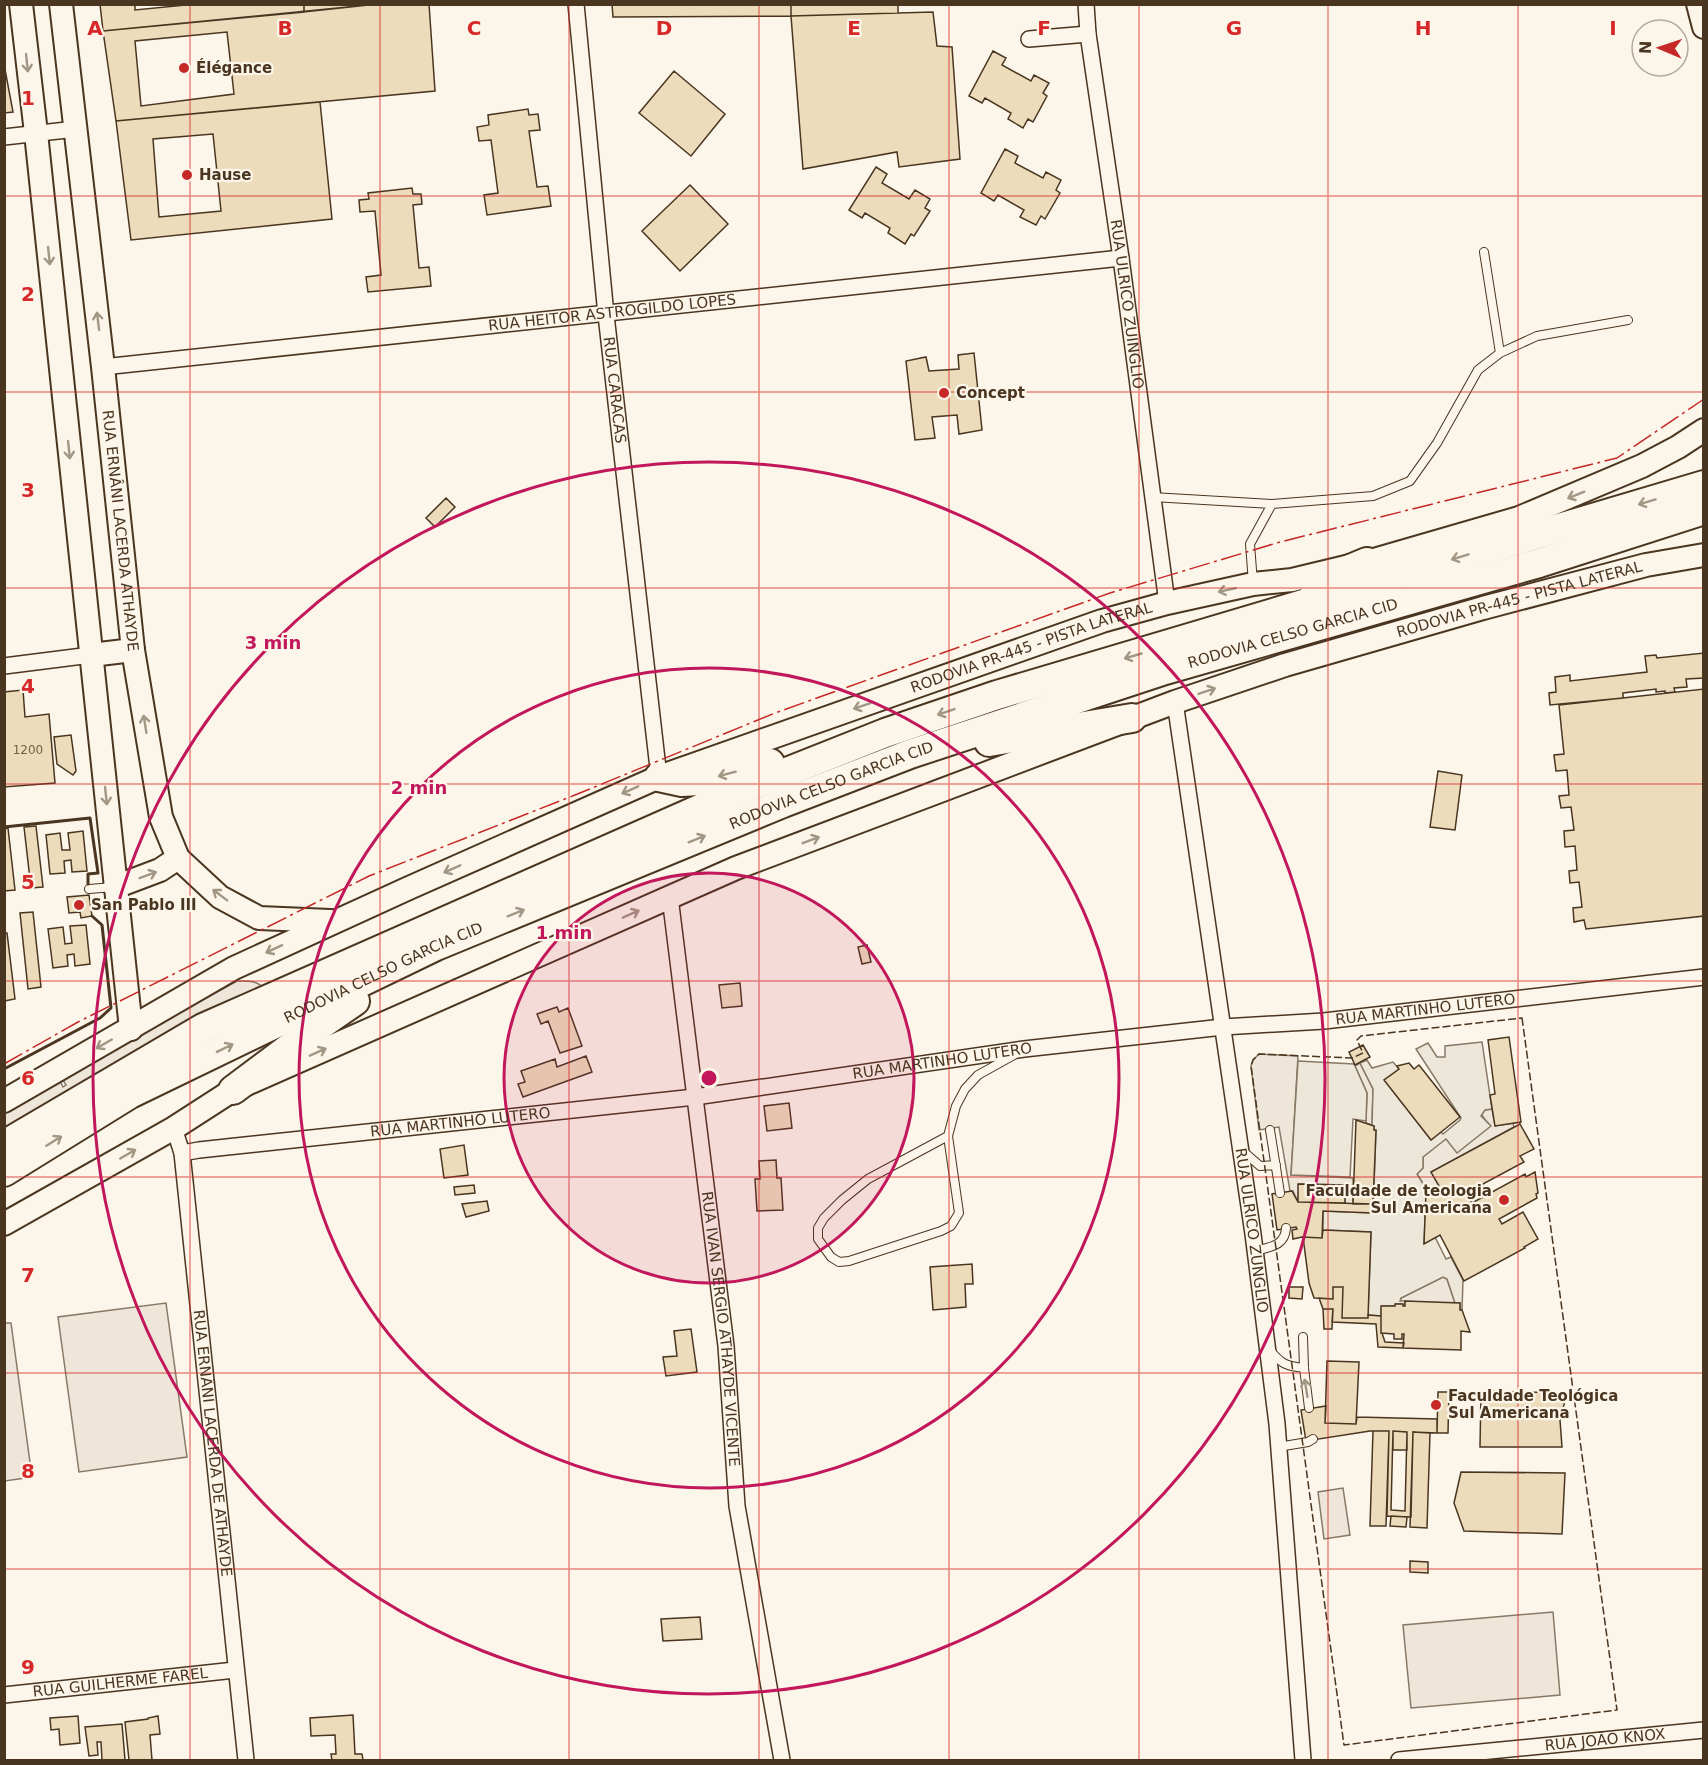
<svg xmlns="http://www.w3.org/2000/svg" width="1708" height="1765" font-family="'DejaVu Sans',sans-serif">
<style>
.green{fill:#ede6d9;stroke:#887966;stroke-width:1.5}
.parking{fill:#ede7d9;stroke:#887966;stroke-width:1.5}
.building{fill:#ecdcbc;stroke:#4a3520;stroke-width:1.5;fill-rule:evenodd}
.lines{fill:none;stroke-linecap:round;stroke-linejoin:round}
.lane-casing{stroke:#4a3520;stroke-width:10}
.street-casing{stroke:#4a3520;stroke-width:18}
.secondary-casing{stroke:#4a3520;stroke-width:26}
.highway-casing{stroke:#4a3520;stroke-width:32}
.lane{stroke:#fbf6e9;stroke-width:8}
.street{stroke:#fbf6e9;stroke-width:15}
.secondary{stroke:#fbf6e9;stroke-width:22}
.highway{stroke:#fbf6e9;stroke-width:28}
.fence{stroke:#4a3520;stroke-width:1.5;stroke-dasharray:8 3;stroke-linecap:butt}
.wall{stroke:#4a3520;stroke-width:3}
.power{stroke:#c62828;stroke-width:1.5;stroke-dasharray:21 4.5 3 4.5;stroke-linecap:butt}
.oneway{stroke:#a29684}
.grid{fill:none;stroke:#d62828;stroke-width:1.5;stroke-opacity:0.55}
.ring{fill:none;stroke:#c2185b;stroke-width:3}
.poi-dot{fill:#c62828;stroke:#fbf6e9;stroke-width:2}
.labels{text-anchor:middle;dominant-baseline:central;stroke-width:4.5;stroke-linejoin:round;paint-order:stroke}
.number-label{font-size:12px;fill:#725f47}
.poi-label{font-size:15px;font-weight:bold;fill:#4a3520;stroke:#fbf6e9;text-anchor:start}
.street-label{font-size:15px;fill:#4a3520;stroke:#fbf6e9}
.grid-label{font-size:20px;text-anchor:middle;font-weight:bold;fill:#d62828;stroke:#fbf6e9;stroke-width:4.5;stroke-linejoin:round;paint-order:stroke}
.centre{fill:#c2185b;stroke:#fbf6e9;stroke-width:3}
.ring-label{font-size:18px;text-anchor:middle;font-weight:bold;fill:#c2185b;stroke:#fbf6e9;stroke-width:4.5;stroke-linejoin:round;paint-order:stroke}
</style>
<rect width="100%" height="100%" fill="#fbf6e9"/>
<path class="green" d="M237 981C251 981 257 980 267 991L5 1137 4 1109 60 1081 63 1087 66 1085 63 1080 64 1076Z
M1259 1054 1298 1056 1291 1175 1353 1178V1204L1345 1203V1185L1299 1184 1298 1202 1293 1191H1290L1279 1127 1259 1130 1251 1066 1253 1060Z
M1360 1063 1373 1089 1372 1125 1366 1123 1367 1093 1355 1066Z
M1492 1109 1495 1126 1513 1123 1514 1127 1431 1172 1439 1186 1428 1192 1417 1174 1423 1168V1157L1446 1138 1490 1126 1481 1114 1485 1110Z
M1443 1277 1447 1279 1455 1303 1400 1302 1401 1298Z
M166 1303 187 1457 79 1472 58 1317Z
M5 1323H11L32 1477 5 1481Z
M1343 1488 1350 1535 1324 1539 1318 1492Z
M1553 1612 1560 1695 1411 1708 1403 1625Z"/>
<path class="parking" d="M1482 1042 1492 1109 1485 1110 1481 1116 1491 1126 1457 1153 1446 1139 1423 1157V1168L1417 1174 1428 1192 1426 1193 1424 1243 1435 1237 1446 1259 1451 1257 1463 1280 1462 1310H1460V1303H1455L1447 1279 1443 1277 1401 1298 1400 1301H1405V1306H1403L1402 1304H1396L1395 1306H1382L1381 1316 1368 1315 1371 1232 1323 1230V1211L1373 1213 1376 1131 1374 1130V1126L1372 1125 1373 1089 1360 1063 1367 1060 1372 1068 1393 1062 1399 1069 1385 1081 1431 1140 1441 1132 1443 1134 1460 1120 1461 1118 1416 1049 1428 1043 1437 1057H1445V1046Z
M1298 1061 1354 1064 1355 1066 1367 1093 1366 1121 1353 1119 1350 1177 1291 1175Z"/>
<path class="building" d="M100 4H304V12L103 31Z
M135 4H196L135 10Z
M304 4H378L304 12Z
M378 4H429L435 91 116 121 103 31Z
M612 4H791V16L613 17Z
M791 4H898V13L791 16Z
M933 12 937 46 952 47 960 159 899 167 897 152 803 169 791 16Z
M227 32 234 94 141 106 135 41Z
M993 51 1006 58 1002 65 1031 81 1034 75 1049 83 1043 93 1047 96 1033 122 1028 119 1023 128 1008 119 1011 113 985 98 982 103 969 96Z
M4 64 13 112 4 113Z
M674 71 725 114 691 156 639 113Z
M320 102 332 219 131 240 116 121Z
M528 109 529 115 538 114 540 130 529 131 537 187 548 186 551 206 487 215 484 195 498 193 491 140 479 141 477 127 489 125 488 115Z
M213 134 221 211 159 217 153 139Z
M1005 149 1018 156 1015 163 1043 178 1046 172 1061 180 1056 190 1060 193 1045 219 1041 216 1036 225 1020 217 1024 210 998 195 994 201 981 193Z
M876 167 887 174 882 183 909 199 915 190 930 199 925 208 930 211 914 236 911 234 905 244 888 233 890 228 865 213 862 218 849 210Z
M690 185 728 224 680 271 642 231Z
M412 188 413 194H421L422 204 413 205 419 268 429 267 431 286 368 292 366 277 381 275 375 211 360 212 359 200 369 199 368 193Z
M974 353 982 430 959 434 957 415 932 417 935 438 915 440 906 361 926 357 929 371 959 369 958 355Z
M446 498 455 507 435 527 426 518Z
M1704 653V678L1686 679 1687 687 1674 688 1675 692 1665 693V691L1656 692V689L1623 693V698L1550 705 1549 693 1556 692 1555 677 1570 675V681L1647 672 1645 656 1656 655 1657 658Z
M1704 689V916L1586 929 1584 920 1574 922 1573 908 1582 907 1579 882 1570 883 1569 871 1577 870 1575 846 1565 847 1564 831 1574 830 1571 807 1561 808 1559 796 1569 795 1567 770 1556 771 1554 755 1564 754 1559 705Z
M23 690 25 717 49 714 55 783 4 787V692Z
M71 735 76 771 73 775 57 764 54 737Z
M1438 771 1462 775 1455 830 1430 827Z
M36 826 43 887 31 888 24 827Z
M8 828 15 890 4 891V829Z
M83 831 87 871 72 872 71 860 64 861 65 873 50 874 46 835 60 833 62 850H70L68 833Z
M89 895 92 916 81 918 80 912 69 913 67 897Z
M33 912 41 987 28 989 20 913Z
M86 925 90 964 75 966 74 954 67 955 68 966 53 968 48 929 63 927 65 944 72 943 70 926Z
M4 933H7L15 999 4 1001Z
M867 945 871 962 862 964 858 947Z
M740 983 742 1006 722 1008 719 985Z
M557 1007 559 1012 568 1008 582 1046 560 1053 548 1021 541 1024 537 1014Z
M1509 1037 1521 1122 1495 1126 1490 1095 1495 1094 1488 1040Z
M1363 1045 1370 1057 1355 1065 1349 1052Z
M586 1056 592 1072 523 1097 518 1084 525 1082 521 1071 555 1059 557 1067Z
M1409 1063 1414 1069 1419 1065 1460 1117 1431 1140 1384 1080 1399 1069 1397 1066Z
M789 1103 792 1128 767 1131 764 1106Z
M1356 1120 1374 1126V1130H1376L1373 1204H1353Z
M1520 1124 1534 1149 1520 1156 1524 1162 1466 1193 1472 1203 1525 1174 1526 1177 1535 1172 1538 1193 1536 1194 1537 1198 1499 1219 1502 1224 1523 1212 1538 1239 1524 1247 1525 1248 1464 1281 1440 1235 1424 1244 1426 1193 1439 1186 1431 1172Z
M464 1145 468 1175 444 1178 440 1149Z
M776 1160 777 1178H781L783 1210 757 1211 755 1179H760L759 1161Z
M1298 1184 1345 1185V1203L1298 1202Z
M474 1185 475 1193 455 1195 454 1187Z
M1292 1191 1298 1202 1373 1204V1213L1323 1211 1322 1238 1302 1237 1293 1239 1292 1230 1297 1229 1296 1227 1277 1230 1272 1194Z
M487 1201 489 1211 466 1217 462 1204Z
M1323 1230 1371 1232 1368 1318H1342L1343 1287H1333V1299L1314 1298 1309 1283 1303 1237 1322 1238Z
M972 1264 973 1284H965L966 1307 933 1310 930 1267Z
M1289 1287H1303L1302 1299 1289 1298Z
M1333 1287H1343L1342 1318H1368V1315L1381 1316V1333H1382L1385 1342 1404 1343 1403 1348 1378 1347 1376 1324 1332 1322 1333 1309H1323L1319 1298 1333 1299Z
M1405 1301 1460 1303V1310H1462L1470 1332 1461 1331V1350L1403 1348 1404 1334H1402V1339H1394V1334L1381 1333V1306H1395V1304H1403V1306H1405Z
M1323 1309H1333L1332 1329H1324Z
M691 1329 697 1372 666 1376 663 1357 677 1356 674 1331Z
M1327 1361 1359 1362 1356 1424 1325 1423Z
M1481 1391 1567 1393 1560 1420 1562 1447H1480Z
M1438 1392H1449L1448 1433H1437Z
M1326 1406 1325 1423 1356 1424 1357 1417 1437 1419V1433L1413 1432 1411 1517 1387 1516 1389 1431H1370L1306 1441 1301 1410ZM1393 1431 1407 1432 1405 1511 1391 1510Z
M1373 1431H1389L1386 1526H1370Z
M1393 1431 1407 1432V1450H1393Z
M1413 1432 1430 1433 1427 1528 1410 1527Z
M1461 1472 1565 1473 1562 1534 1464 1531 1454 1503Z
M1391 1516 1407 1517 1406 1527 1390 1526Z
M1410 1561 1428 1562V1573L1410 1572Z
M700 1617 702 1639 663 1641 661 1619Z
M353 1715 355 1754H362L363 1760H332L331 1754H336L335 1735 311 1736 310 1718Z
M78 1716 80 1743 60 1745 59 1729 51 1730 50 1718Z
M158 1716 160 1734 150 1735 152 1760H129L125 1722 148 1719V1718Z
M122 1724 125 1760H102L101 1742H97L98 1755 89 1756 85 1727Z"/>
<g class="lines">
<defs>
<path id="lane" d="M1484 252 1500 353
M1152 497 1272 504
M1253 583 1250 544 1272 504 1373 496 1410 481 1437 443 1478 370 1500 353 1537 336 1628 320
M89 889 114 887
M1270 1130 1280 1193
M948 1136 868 1179 842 1200 824 1218 818 1228V1239L831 1257 839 1262 849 1261 941 1231 951 1226 959 1213 948 1136 956 1106 965 1089 978 1075 1014 1055
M1244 1152 1260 1166 1276 1165
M1255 1251C1270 1247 1285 1246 1286 1228
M1303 1337 1304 1368 1309 1408
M1270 1350C1281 1364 1286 1366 1304 1368
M1278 1447 1308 1442 1313 1439"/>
<g id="street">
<path id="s1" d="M576 4 606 315 659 777"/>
<path id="s2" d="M1086 4 1088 34 1121 258 1167 603"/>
<path d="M1029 39 1088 34"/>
<path d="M4 137 76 129"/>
<path id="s3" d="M103 367 1121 258"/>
<path d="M4 666 91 655"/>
<path id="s4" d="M1175 702 1253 1234 1277 1424 1303 1760"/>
<path id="s5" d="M670 897 726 1346 737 1506 782 1760"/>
<path id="s6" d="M174 1128 182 1153 246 1760"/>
<path id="s7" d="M182 1153 199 1150 695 1097 1024 1049 1223 1027 1324 1021 1704 977"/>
<path id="s8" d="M4 1695 235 1670"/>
<path id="s9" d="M1399 1760 1704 1730"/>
</g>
<g id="secondary">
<path d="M21 4 36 133 131 1029"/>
<path id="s10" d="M61 4 103 367 133 650 161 817 178 858 220 897 259 918 330 921"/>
<path d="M1698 4 1704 27"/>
<path d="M91 655 133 650"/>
<path d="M115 887 160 870 178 858"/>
<path id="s11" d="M4 1101 234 968 409 888 659 777 1102 621 1167 603 1253 584 1292 580 1367 562 1519 518 1642 466 1678 447 1704 430"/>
<path id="s12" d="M4 1224 174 1128 233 1090 736 868 1175 702 1285 665 1483 608 1646 565 1704 555"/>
</g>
<g id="highway">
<path d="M1314 584 1367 562"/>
<path d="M989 742 1132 718"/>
<path d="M659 777 682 782 699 781 770 763"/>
<path d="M233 1090 316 1028 355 1001"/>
<path d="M4 1145 203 1028 754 785 885 733 997 695 1704 485"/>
<path id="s13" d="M4 1172 130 1094 436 946 783 803 910 754 1165 670 1539 563 1704 510"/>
</g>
</defs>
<use href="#lane" class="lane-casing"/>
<use href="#street" class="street-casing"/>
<use href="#secondary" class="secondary-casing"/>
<use href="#highway" class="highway-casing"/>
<use href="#lane" class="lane"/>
<use href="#street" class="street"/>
<use href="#secondary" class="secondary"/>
<use href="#highway" class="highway"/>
<path class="fence" d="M1522 1018 1617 1710 1344 1745 1251 1066 1253 1060 1259 1054 1352 1058 1363 1053 1357 1040 1361 1036Z"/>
<path class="wall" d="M4 827 90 818 98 873 88 874V884
M4 1069 100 1018 111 1008 102 925 92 916"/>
<path class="power" d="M4 1064 78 1022 369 876 575 795 775 713 1110 593 1280 542 1617 458 1704 399"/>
</g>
<defs><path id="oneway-shaft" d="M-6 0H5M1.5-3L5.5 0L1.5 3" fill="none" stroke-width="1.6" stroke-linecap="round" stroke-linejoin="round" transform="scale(1.5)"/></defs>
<g class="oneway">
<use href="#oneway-shaft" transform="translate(27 63) rotate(84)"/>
<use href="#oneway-shaft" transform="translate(49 256) rotate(84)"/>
<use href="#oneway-shaft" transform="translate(98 321) rotate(-97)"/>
<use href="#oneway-shaft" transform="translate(69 450) rotate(84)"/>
<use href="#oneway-shaft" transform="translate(1576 495) rotate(158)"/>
<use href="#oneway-shaft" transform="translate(1647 502) rotate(163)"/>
<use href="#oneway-shaft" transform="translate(1460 557) rotate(163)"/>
<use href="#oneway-shaft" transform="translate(1227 590) rotate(168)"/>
<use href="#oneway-shaft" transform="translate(1133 656) rotate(164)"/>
<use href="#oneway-shaft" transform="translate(1207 691) rotate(-19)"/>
<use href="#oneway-shaft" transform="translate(862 706) rotate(161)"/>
<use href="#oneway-shaft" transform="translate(946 712) rotate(161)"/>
<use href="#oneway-shaft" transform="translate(145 724) rotate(-99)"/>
<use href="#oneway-shaft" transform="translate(727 774) rotate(165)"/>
<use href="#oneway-shaft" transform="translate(630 790) rotate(156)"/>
<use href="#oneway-shaft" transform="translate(106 796) rotate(84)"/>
<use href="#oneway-shaft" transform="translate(697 839) rotate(-22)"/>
<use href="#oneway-shaft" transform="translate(811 840) rotate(-21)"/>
<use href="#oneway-shaft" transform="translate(452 869) rotate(156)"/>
<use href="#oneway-shaft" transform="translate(148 875) rotate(-20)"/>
<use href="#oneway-shaft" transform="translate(220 895) rotate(-143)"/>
<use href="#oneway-shaft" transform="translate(516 913) rotate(-22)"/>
<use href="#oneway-shaft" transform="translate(631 914) rotate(-24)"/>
<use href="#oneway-shaft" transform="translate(274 949) rotate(155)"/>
<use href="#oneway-shaft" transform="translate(104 1044) rotate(150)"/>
<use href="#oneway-shaft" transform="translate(225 1048) rotate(-26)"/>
<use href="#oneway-shaft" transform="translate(318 1052) rotate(-24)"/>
<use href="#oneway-shaft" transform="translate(54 1141) rotate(-32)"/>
<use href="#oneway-shaft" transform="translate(128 1154) rotate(-30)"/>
<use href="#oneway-shaft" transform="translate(1306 1388) rotate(-99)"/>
</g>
<path class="grid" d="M190 4V1760M380 4V1760M569 4V1760M759 4V1760M949 4V1760M1139 4V1760M1328 4V1760M1518 4V1760M4 196H1704M4 392H1704M4 588H1704M4 784H1704M4 981H1704M4 1177H1704M4 1373H1704M4 1569H1704"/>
<circle cx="709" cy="1078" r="205" fill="#c2185b" fill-opacity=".12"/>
<g class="ring">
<circle cx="709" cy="1078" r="205"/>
<circle cx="709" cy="1078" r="410"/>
<circle cx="709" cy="1078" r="616"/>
</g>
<g class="poi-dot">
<circle cx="184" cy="68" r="6"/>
<circle cx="187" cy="175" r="6"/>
<circle cx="944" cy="393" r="6"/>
<circle cx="79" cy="905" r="6"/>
<circle cx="1504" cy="1200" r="6"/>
<circle cx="1436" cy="1405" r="6"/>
</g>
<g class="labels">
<g class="number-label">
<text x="28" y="750">1200</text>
</g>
<g class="poi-label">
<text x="196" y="68">Élégance</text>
<text x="199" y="175">Hause</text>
<text x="956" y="393">Concept</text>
<text x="91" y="905">San Pablo III</text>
<text x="1492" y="1191" text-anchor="end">Faculdade de teologia<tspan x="1492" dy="17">Sul Americana</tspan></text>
<text x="1448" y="1396">Faculdade Teológica<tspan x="1448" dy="17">Sul Americana</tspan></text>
</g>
<g class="street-label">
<text stroke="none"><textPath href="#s2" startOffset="303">RUA ULRICO ZUINGLIO</textPath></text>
<text stroke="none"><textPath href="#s3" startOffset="512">RUA HEITOR ASTROGILDO LOPES</textPath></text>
<text stroke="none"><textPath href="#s1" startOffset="388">RUA CARACAS</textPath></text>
<text stroke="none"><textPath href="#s10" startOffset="530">RUA ERNÂNI LACERDA ATHAYDE</textPath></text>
<text stroke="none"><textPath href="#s12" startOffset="1644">RODOVIA PR-445 - PISTA LATERAL</textPath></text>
<text stroke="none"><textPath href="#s13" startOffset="1401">RODOVIA CELSO GARCIA CID</textPath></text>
<text stroke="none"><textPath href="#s11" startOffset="1126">RODOVIA PR-445 - PISTA LATERAL</textPath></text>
<text stroke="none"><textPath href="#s13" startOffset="915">RODOVIA CELSO GARCIA CID</textPath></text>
<text stroke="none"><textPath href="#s13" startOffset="429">RODOVIA CELSO GARCIA CID</textPath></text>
<text stroke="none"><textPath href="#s7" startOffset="1252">RUA MARTINHO LUTERO</textPath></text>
<text stroke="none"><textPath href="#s7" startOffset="766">RUA MARTINHO LUTERO</textPath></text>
<text stroke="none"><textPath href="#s7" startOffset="280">RUA MARTINHO LUTERO</textPath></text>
<text stroke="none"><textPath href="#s4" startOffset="534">RUA ULRICO ZUNGLIO</textPath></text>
<text stroke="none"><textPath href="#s5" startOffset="435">RUA IVAN SÉRGIO ATHAYDE VICENTE</textPath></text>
<text stroke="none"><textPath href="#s6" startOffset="318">RUA ERNÂNI LACERDA DE ATHAYDE</textPath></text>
<text stroke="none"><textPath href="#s8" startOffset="117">RUA GUILHERME FAREL</textPath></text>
<text stroke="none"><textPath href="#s9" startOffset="207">RUA JOÃO KNOX</textPath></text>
</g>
</g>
<g class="grid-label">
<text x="95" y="35">A</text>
<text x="285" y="35">B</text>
<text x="474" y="35">C</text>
<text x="664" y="35">D</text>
<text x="854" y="35">E</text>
<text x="1044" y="35">F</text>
<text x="1234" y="35">G</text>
<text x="1423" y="35">H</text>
<text x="1613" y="35">I</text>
<text x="28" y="105">1</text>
<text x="28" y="301">2</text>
<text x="28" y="497">3</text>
<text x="28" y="693">4</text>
<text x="28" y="889">5</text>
<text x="28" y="1085">6</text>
<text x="28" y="1282">7</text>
<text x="28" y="1478">8</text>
<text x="28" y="1674">9</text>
</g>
<circle cx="709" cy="1078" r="9" class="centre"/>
<g class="ring-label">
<text x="273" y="649">3 min</text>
<text x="419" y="794">2 min</text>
<text x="564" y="939">1 min</text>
</g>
<rect width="1708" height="1765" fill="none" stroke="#4a3520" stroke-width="12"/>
<g transform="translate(1660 48) rotate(272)"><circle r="28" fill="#fbf6e9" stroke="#b4a999" stroke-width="1.5"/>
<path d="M0-4.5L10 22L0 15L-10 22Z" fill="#c62828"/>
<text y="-9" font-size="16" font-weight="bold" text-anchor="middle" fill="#4a3520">N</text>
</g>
</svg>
